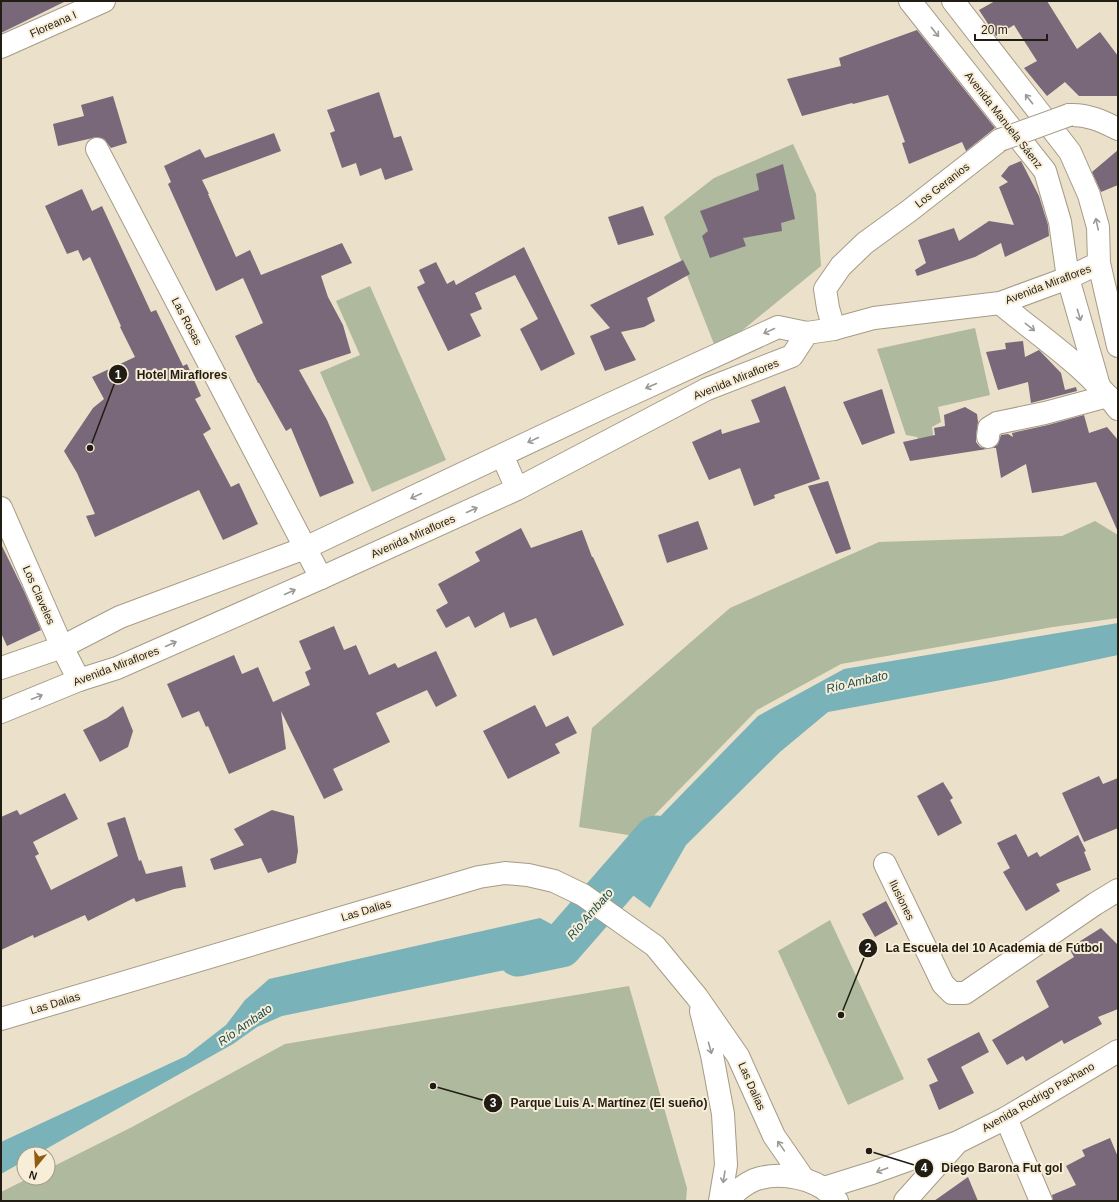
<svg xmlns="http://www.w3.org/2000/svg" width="1119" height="1202" font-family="Helvetica,sans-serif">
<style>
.green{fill:#aeb99d}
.water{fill:#79b2b9}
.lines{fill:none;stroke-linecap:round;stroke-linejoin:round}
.river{stroke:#79b2b9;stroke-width:43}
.building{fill:#786879}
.minor-casing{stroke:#a69b86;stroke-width:24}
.major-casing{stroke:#a69b86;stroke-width:24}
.minor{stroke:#fff;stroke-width:22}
.major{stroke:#fff;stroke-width:22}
.minor-bridge-casing{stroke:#a69b86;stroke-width:24;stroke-linecap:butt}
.minor-bridge{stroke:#fff;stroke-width:22}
.oneway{stroke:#9b9996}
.labels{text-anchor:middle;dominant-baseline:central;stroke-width:4;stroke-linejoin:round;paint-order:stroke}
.street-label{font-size:11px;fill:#211d15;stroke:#f8edd6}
.water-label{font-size:12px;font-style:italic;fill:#194c52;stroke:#f8edd6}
.leader{fill:none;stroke:#211d15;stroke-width:1.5}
.callout-dot{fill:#211d15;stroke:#f8edd6;stroke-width:1.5}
.mark-label{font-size:12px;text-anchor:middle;font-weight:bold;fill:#fff}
.callout-label{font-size:12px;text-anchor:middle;font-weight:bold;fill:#211d15;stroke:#f8edd6;stroke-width:4;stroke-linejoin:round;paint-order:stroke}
</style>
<rect width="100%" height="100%" fill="#ebe0c9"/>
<path class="green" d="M793 144 816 194 821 266 739 333 714 344 664 217 714 178Z
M370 286 446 460 372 492 320 372 360 355 336 301Z
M975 328 990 395 938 407 941 422 932 427 935 449H924L917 437 906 435 877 349Z
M1095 521 1118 535V618L1053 627 841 664 757 710 634 836 579 827 592 728 730 608 879 542 1062 536Z
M830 920 904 1079 848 1105 778 951Z
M629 986 687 1188 686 1201H1V1192L29 1178H48V1169L132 1127 285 1044Z"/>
<path class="water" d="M1118 623V655L1001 680 828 712 780 752 686 845 650 908 611 879 641 836 758 716 844 669Z
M540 918 583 941 563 958 282 1016 257 1027 233 1044 37 1154H24V1161L1 1174V1142L186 1056 226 1025 245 1000 269 979Z"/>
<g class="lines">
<path class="river" d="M518 955 561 946 656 837"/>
</g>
<path class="building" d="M1 1H66L1 33Z
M995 1H1047L1077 49 1100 32 1118 56V96H1079L1065 82 1047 96 1024 68 1037 61 1014 25 996 36 979 10Z
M917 30 995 128 966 151 962 142 909 164 902 143 905 142 888 95 853 104 852 103 802 116 787 79 841 66 839 58Z
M379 92 394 138 401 136 413 170 385 180 381 168 360 176 356 163 342 168 330 133 335 131 327 110Z
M113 96 127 143 111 148 104 139 97 137 58 146 53 124 84 116 81 105Z
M274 133 281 151 202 180 209 194H208L236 257 250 250 261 275 342 243 352 263 321 276 328 297 343 325 351 353 299 370 327 420 354 483 320 497 291 428 286 431 259 383H258L235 336 263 323 243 278 216 291 168 184 171 182 164 166 200 149 205 158Z
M1118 150V185L1101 192 1092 172Z
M1021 161 1039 196 1048 225 1049 236 1005 257 1001 243 975 257 917 276 915 270 926 263 918 240 954 228 959 241 989 221 1014 225 999 187 1008 182 1001 176 1009 166Z
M783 164 795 219 781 223 782 231 743 238 746 246 710 258 702 236 708 231 700 211 759 190 756 174Z
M82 189 92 211 102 206 151 312 156 310 183 366 187 364 201 396 195 399 211 429 203 434 231 487 239 483 258 524 223 540 199 490 95 537 86 516 95 514 77 473 64 451 93 408 104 399 92 377 135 357 120 327 121 326 90 257 83 261 78 250 67 254 45 206Z
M643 206 654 235 618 245 608 217Z
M524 247 575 354 541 371 520 329 538 319 515 275 475 293 482 309 470 314 481 336 448 351 417 287 425 283 419 270 436 262 447 284 454 280 456 285Z
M683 260 690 274 647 298 655 321 644 327 621 332 636 360 605 371 590 336 610 328 590 305Z
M1023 341 1025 357 1039 350 1061 373 1065 390 1076 387 1077 391 1031 403 1028 382 998 390 986 352 1006 349 1005 343Z
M785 386 820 479 774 495 775 498 754 506 740 468 709 480 692 442 721 429 722 434 760 422 751 400Z
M882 389 895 433 862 445 843 402Z
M965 407 977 414 978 422 976 436V442L980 447 987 449 910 461 903 442 935 435 934 428 945 426 944 415Z
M1084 415 1089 433 1107 427 1118 440V532L1096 482 1032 493 1026 464 1001 478 996 448H993L998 444 1001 435 1008 434 1013 437 1012 433 1048 425Z
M828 481 851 549 836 554 808 486Z
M698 521 708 549 667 563 658 535Z
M521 528 531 548 582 530 592 557H593L624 625 553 656 536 618 510 628 504 612 475 628 469 616 446 628 436 610 448 603 438 584 480 561 475 552Z
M1 544 24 591 41 630 7 646 1 633Z
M334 626 344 650 356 645 369 675 395 663 398 668 436 651 457 696 436 707 427 690 376 713 390 742 333 769 343 790 324 799 281 711 286 749 229 774 208 726 206 727 199 711 182 718 167 684 234 655 242 674 258 667 273 702 310 685 305 672 311 669 299 641Z
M535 705 546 727 568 716 577 733 555 744 560 753 508 779 483 731Z
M123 706 133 731 128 747 100 762 83 730 107 718Z
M1099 776 1103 784 1118 778V828L1084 842 1062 793Z
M943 782 953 798 950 800 962 823 938 836 917 796Z
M65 793 78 819 33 842 39 854 35 856 51 890 118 856 107 823 125 817 139 861 141 860 146 874 182 866 186 887 174 889 136 902 134 898 88 921 85 915 34 938 33 935 1 950V817L17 810 20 815Z
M272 810 294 816 298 851 296 863 268 873 261 858 214 870 210 859 244 845 234 829Z
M1016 834 1028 857 1037 852 1040 857 1078 835 1086 851 1084 852 1091 870 1056 884 1060 891 1026 911 1003 872 1010 868 997 843Z
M886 901 898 924 875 937 862 914Z
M1101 928 1118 945V1009L1098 1017 1102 1024 1064 1044 1062 1040 1026 1061 1023 1056 1007 1065 992 1040 1049 1007 1036 981 1074 957 1069 948Z
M979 1032 989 1052 961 1067 974 1093 939 1110 929 1085 938 1081 927 1059Z
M1110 1138 1118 1157V1201H1053L1052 1195 1076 1185 1066 1166 1085 1156 1082 1150Z
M968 1177 978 1201H934Z"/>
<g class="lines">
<defs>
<path id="minor" d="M1 47 104 1
M1069 115C1087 114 1102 121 1118 129
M97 149 321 578
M834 329 828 308 825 289 841 266 865 243 909 211 1000 140
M988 437 989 428 997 423 1045 413 1108 396
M1 508 62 647 79 680
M885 864 943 984 952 993H965L1095 904 1118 890
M701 1011 712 1055 723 1114 726 1165 720 1201
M1 1019 479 877 505 873 528 875 554 881 583 895 655 946 697 997 738 1056 774 1136 803 1178
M1006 1118 1041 1201"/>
<path id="major" d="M910 1 1045 171 1060 222 1068 278 1099 386
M953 1 1070 152 1089 195 1098 227 1099 263 1118 346
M1000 303C1040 337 1086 366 1118 409
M502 455 517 489
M1 668 62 647 120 617 305 548 608 405 778 327 807 333 834 329 874 318 1000 303 1068 278 1099 263
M1 712 79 680 117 668 321 578 517 489 707 389 792 356 807 333
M824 1188 872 1173 958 1142 1006 1118 1118 1051
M727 1201C734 1193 745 1184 754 1180 776 1172 804 1176 823 1188 828 1191 833 1197 837 1201
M905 1201 956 1144"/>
</defs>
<use href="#minor" class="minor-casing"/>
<use href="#major" class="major-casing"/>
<use href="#minor" class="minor"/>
<use href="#major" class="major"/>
<defs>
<path id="minor-bridge" d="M1000 140 1069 115"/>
</defs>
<use href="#minor-bridge" class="minor-bridge-casing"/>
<use href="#minor-bridge" class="minor-bridge"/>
</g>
<defs><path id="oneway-shaft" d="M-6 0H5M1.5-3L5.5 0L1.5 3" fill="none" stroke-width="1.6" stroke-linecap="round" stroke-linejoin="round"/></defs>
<g class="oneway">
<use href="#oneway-shaft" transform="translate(935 32) rotate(52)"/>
<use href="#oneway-shaft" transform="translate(1029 99) rotate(-128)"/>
<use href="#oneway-shaft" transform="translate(1097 224) rotate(-102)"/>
<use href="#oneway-shaft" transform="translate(1079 315) rotate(74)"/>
<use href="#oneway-shaft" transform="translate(1030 327) rotate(38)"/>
<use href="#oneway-shaft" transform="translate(769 331) rotate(155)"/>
<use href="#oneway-shaft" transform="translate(651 386) rotate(156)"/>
<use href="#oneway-shaft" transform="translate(533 440) rotate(155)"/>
<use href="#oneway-shaft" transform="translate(416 496) rotate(155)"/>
<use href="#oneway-shaft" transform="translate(472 510) rotate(-24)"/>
<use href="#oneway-shaft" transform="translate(290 592) rotate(-24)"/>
<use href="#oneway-shaft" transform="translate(171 644) rotate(-24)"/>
<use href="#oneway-shaft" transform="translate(37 697) rotate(-22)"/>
<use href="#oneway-shaft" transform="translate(710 1048) rotate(75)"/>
<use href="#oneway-shaft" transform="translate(781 1146) rotate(-125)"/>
<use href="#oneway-shaft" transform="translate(882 1170) rotate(160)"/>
<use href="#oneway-shaft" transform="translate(724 1177) rotate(99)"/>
</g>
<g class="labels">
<g class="street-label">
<text transform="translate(53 24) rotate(-24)">Floreana I</text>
<text transform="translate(1004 120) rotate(52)">Avenida Manuela Sáenz</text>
<text transform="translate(942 185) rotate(-38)">Los Geranios</text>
<text transform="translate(1048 284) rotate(-21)">Avenida Miraflores</text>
<text transform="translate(187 321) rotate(62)">Las Rosas</text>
<text transform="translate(736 379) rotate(-22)">Avenida Miraflores</text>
<text transform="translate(413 536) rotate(-24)">Avenida Miraflores</text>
<text transform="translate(39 595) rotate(66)">Los Claveles</text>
<text transform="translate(116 666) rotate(-21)">Avenida Miraflores</text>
<text transform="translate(902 900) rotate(64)">Ilusiones</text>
<text transform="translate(366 910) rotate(-17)">Las Dalias</text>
<text transform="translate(55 1003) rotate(-17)">Las Dalias</text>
<text transform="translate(752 1086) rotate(66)">Las Dalias</text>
<text transform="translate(1038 1097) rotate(-30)">Avenida Rodrigo Pachano</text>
</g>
<g class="water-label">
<text transform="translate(857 682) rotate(-13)">Río Ambato</text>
<text transform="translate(590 914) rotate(-49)">Río Ambato</text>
<text transform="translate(245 1025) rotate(-35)">Río Ambato</text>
</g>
</g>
<path class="leader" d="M90 448L118 374M841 1015L868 948M433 1086L493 1103M869 1151L924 1168"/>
<g class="callout-dot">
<circle cx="90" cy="448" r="4"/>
<circle cx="841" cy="1015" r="4"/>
<circle cx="433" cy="1086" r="4"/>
<circle cx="869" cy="1151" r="4"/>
<circle cx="118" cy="374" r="10"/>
<circle cx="868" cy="948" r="10"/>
<circle cx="493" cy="1103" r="10"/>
<circle cx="924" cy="1168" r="10"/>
</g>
<g class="mark-label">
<text x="118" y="379">1</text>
<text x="868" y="952">2</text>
<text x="493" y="1107">3</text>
<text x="924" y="1172">4</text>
</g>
<g class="callout-label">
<text x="182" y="379">Hotel Miraflores</text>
<text x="994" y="952">La Escuela del 10 Academia de Fútbol</text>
<text x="609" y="1107">Parque Luis A. Martínez (El sueño)</text>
<text x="1002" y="1172">Diego Barona Fut gol</text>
</g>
<rect width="1119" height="1202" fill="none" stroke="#211d15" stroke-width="4"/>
<g transform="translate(36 1166) rotate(198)"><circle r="19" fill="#f8edd6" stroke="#a29a89"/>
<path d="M0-3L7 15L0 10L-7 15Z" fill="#915b10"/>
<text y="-6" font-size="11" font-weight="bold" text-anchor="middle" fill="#211d15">N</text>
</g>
<path d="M975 34v6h72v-6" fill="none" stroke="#211d15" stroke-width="2"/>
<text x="981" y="34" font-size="12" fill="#211d15" stroke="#f8edd6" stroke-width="3" paint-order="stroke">20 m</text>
</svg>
